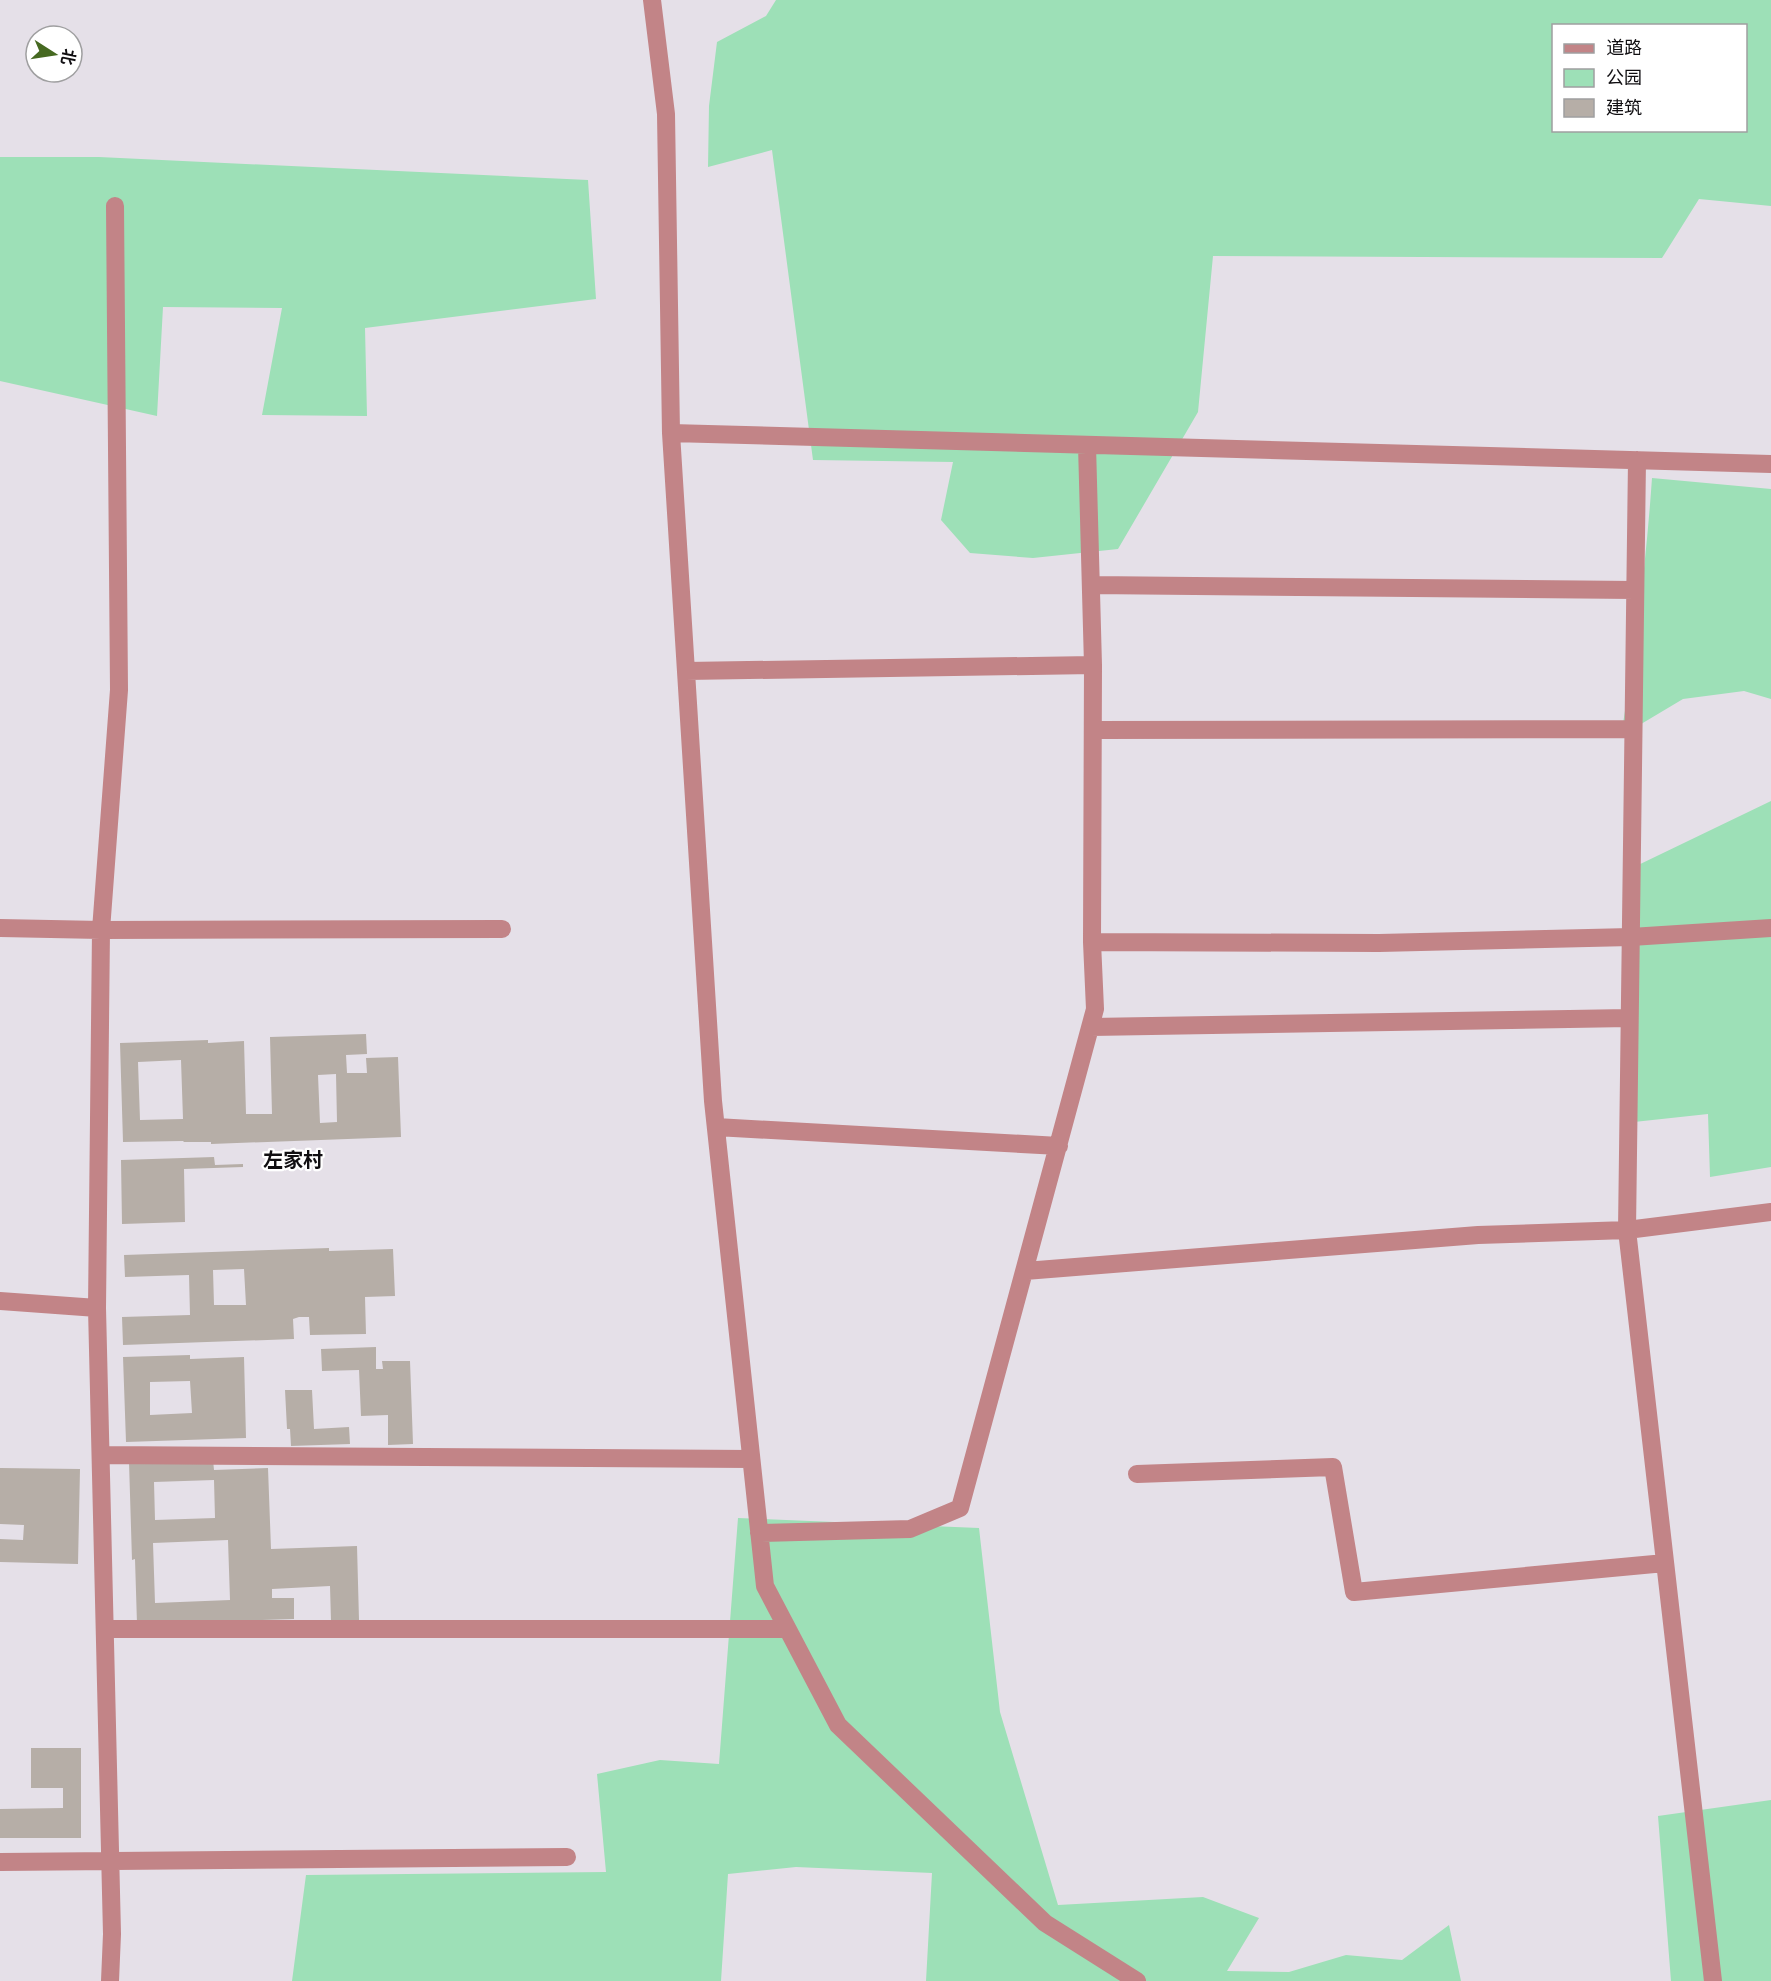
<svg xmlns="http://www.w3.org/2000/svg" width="1771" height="1981" font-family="'PT Serif','Noto Sans SC',serif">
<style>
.green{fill:#9de0b7;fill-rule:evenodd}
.building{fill:#b6aea7;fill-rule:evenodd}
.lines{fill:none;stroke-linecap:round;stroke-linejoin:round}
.street{stroke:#c28487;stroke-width:18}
.labels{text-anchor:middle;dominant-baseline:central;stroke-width:4.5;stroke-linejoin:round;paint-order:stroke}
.quarter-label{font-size:20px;font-weight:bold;fill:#100e11;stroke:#fff}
</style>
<rect width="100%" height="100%" fill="#e5e0e8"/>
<path class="green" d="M776 0H1771V206L1699 199 1662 258 1213 256 1198 412 1118 549 1033 558 970 553 941 520 953 462 813 460 772 150 708 167 709 106 717 42 766 16ZM1554 26H1746V130H1554Z
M0 157H99L588 180 596 299 365 328 367 416 262 415 282 308 163 307 157 416 0 381Z
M1652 478 1771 489V699L1744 691 1683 699 1621 736C1635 651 1646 565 1652 478Z
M1771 801V1167L1710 1177 1708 1114 1634 1122 1632 868Z
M738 1518 979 1528 1000 1712 1058 1905 1203 1897 1259 1918 1227 1971 1289 1972 1346 1955 1402 1960 1449 1925 1461 1981H926L932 1873 796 1867 728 1874 721 1981H292L306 1875 606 1872 597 1774 660 1760 719 1764Z
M1771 1800V1981H1671L1658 1816Z"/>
<path class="building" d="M366 1034 367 1054 346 1055 347 1073H367L366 1058 398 1057 401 1137 211 1144V1142H184L183 1141 123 1142 120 1043 208 1040V1043L244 1041 246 1114H272L270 1037ZM181 1060 183 1119 140 1120 138 1062ZM336 1074 337 1122 320 1123 318 1075Z
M214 1157 215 1165 243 1164V1167L184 1169 185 1222 122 1224 121 1160Z
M329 1248V1251L393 1249 395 1296 365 1297 366 1334 310 1335 309 1317H299L293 1319 294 1339 123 1345 122 1317 190 1315 189 1275 125 1277 124 1255ZM244 1269 246 1305H214L213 1270Z
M376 1347V1369H383L382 1361H410L413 1444 388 1445V1415L361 1416 359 1370 322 1371 321 1349Z
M190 1355V1359L244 1357 246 1438 126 1442 123 1357ZM190 1381 192 1413 150 1415V1382Z
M285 1390H312L314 1429 349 1427 350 1444 291 1446 290 1429H287Z
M213 1460 214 1470 268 1468 271 1549 357 1546 359 1620 331 1621 330 1586 272 1589V1598H294V1619L137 1624 135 1559 132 1560 129 1462ZM214 1480 215 1518 155 1520 154 1482ZM228 1540 230 1600 155 1603 153 1543Z
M0 1468 80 1469 78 1564 0 1562V1539L23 1540 24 1525 0 1524Z
M31 1748H81V1838H0V1809L63 1808V1788H31Z"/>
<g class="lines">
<path class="street" d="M652 0 666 114 671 433 713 1101 765 1586 838 1725 1045 1923 1137 1981
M671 433 1771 464
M1637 460 1627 1230 1713 1981
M1091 585 1635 590
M686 671 1093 665
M1093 730 1633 729
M0 928 101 930 502 929
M1092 942 1379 943 1631 937 1771 928
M1091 1027 1629 1018
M716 1127 1059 1146
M1025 1271 1478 1235 1627 1230 1771 1212
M0 1301 97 1308
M101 1455 751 1459
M1137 1474 1333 1467 1354 1592 1665 1563
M759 1533 910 1529 960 1508 1095 1009 1092 942 1093 665 1087 445
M105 1629H787
M0 1862 567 1857
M110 1981 112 1934 97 1308 101 930 119 690 115 206"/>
</g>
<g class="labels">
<g class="quarter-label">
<text x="293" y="1159">左家村</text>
</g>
</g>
<rect x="1552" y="24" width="195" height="108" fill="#ffffff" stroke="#9f9fa0" stroke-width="1.5"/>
<rect x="1564" y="44" width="30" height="9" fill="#c28487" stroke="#9f9fa0" stroke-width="1.5"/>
<text x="1606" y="54" font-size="18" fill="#100e11">道路</text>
<rect x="1564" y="69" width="30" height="18" fill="#9de0b7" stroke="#9f9fa0" stroke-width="1.5"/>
<text x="1606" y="84" font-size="18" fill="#100e11">公园</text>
<rect x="1564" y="99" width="30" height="18" fill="#b6aea7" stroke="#9f9fa0" stroke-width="1.5"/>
<text x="1606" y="114" font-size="18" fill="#100e11">建筑</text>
<g transform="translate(54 54) rotate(102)"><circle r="28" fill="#ffffff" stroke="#9f9fa0" stroke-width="1.5"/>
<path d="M0-4.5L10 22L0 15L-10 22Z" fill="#466921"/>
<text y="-9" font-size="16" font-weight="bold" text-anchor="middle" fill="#100e11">北</text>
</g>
</svg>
